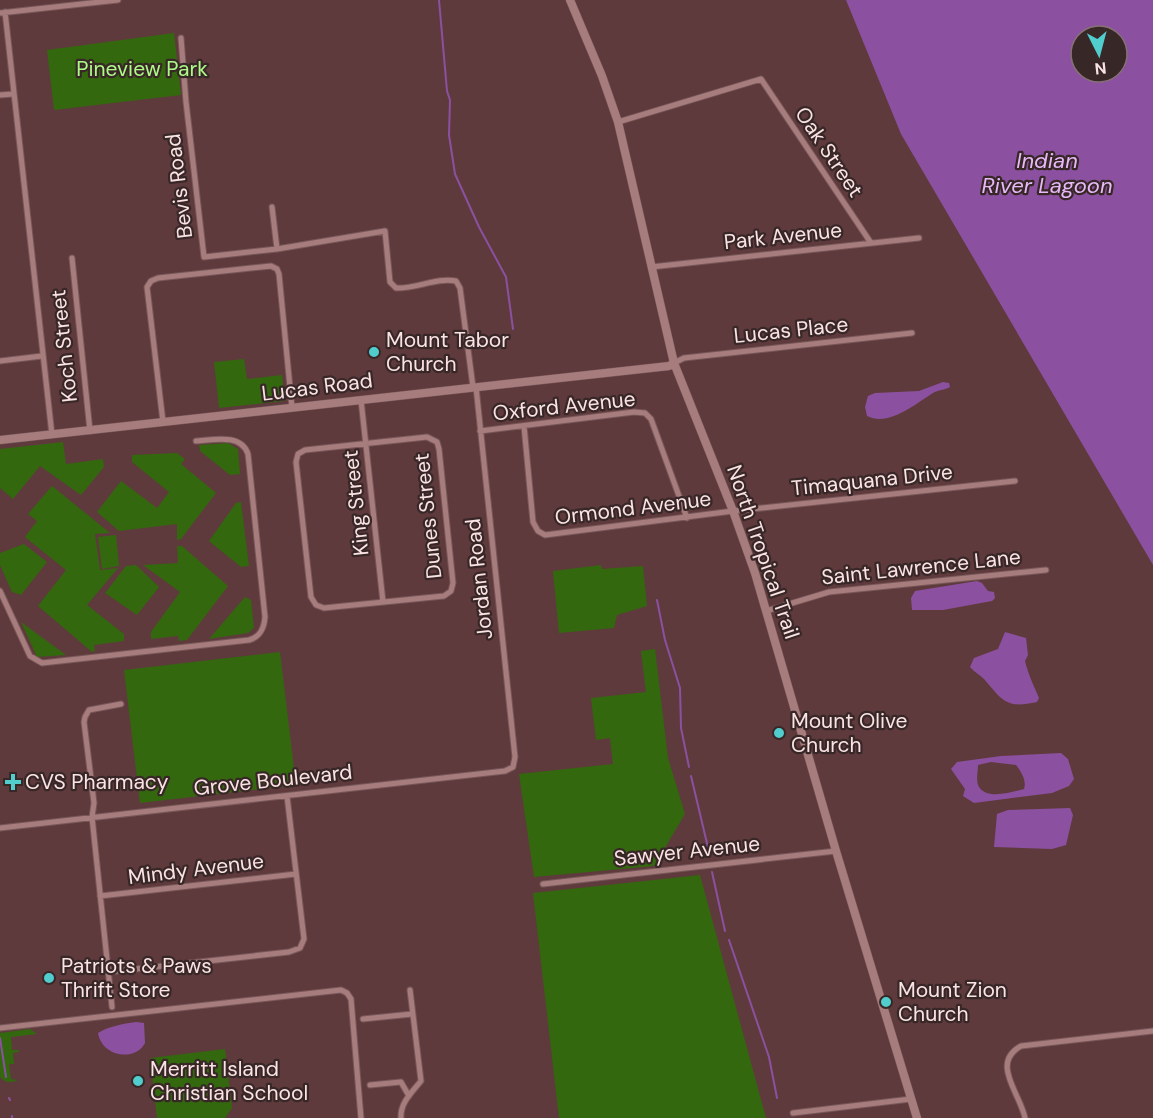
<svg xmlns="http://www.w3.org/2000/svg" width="1153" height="1118" font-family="'DM Sans',sans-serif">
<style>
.green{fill:#33680e}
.water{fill:#8b51a0;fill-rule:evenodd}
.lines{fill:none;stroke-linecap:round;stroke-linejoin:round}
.stream{stroke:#8b51a0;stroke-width:2}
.street-casing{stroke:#775759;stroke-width:7}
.secondary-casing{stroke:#775759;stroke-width:9}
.street{stroke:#a77c7d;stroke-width:5}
.secondary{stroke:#a77c7d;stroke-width:8}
.poi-dot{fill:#52cdce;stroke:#382727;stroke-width:2}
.labels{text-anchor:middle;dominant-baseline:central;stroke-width:4.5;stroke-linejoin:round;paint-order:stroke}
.park-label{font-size:21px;fill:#adfa88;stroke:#382727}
.street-label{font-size:21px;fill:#fbe3e4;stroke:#382727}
.poi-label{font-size:21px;fill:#fbe3e4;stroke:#382727;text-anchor:start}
.water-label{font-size:22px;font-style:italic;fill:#e7b9f9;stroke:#382727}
</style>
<rect width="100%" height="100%" fill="#5f3a3c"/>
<path class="green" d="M174 33 181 95 54 110 47 50Z
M244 359 247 379 282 375 285 401 219 408 214 362Z
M63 442 66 464 103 459 104 467 81 495 40 466 13 499 0 488V449Z
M228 443 238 449 240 474 230 475 200 451 199 445Z
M177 453 185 459 181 464 216 493 181 539 177 540V524L119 531 97 512 121 481 157 508 169 492 132 462V455Z
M52 486 110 533 95 534 100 570 118 568 87 605 124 634V641L94 645 95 651 92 652 38 606 66 570 25 537 37 521 28 514Z
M241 502 249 566 241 567 209 541 236 503Z
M116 535 119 566 102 569 98 537Z
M24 544 47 562 21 595 12 592 0 565V553Z
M177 546H182L228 586 187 640 179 641 178 636 151 639V632L180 592 143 565 178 563Z
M136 565 159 587 137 615 105 593 126 566Z
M601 565 602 569 643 566 647 606 617 615 614 628 559 633 553 571Z
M245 597 251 600 254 628 248 633 209 639Z
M21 622 66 655 37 657Z
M655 649 668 758 685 814 654 866 534 877 519 774 613 764 610 738 596 740 591 698 646 692 641 651Z
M280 652 296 785 140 803 124 670Z
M700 875 766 1118H559L533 893Z
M30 1029 37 1034 11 1037 12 1050H19V1052L13 1053 14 1064H9L11 1079 18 1080C11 1083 5 1083 0 1077V1033Z
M225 1049 232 1108 225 1118H157L150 1058Z"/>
<path class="water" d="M846 0H1153V565L901 134ZM1081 36H1117V72H1081Z
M943 382 949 383 950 387C945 390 938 390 933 393 915 404 889 427 867 416L865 407 868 396 875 393 919 391Z
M977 581 982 583 988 591 994 592 995 598 992 601 943 610H912L911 598 915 591Z
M1005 632 1026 638 1028 655 1025 661C1028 674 1034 686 1039 698L1037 702C1006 709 1003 701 984 679 979 674 974 672 970 667L974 658 998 649Z
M1061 753 1068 759 1074 779 1069 786 1052 793 974 803 963 796 965 789 951 769 957 762 1001 756ZM991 762 1016 765C1021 771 1027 781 1024 789 1012 792 985 801 978 785 976 779 978 771 978 765Z
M1070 808 1073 815 1066 845 1052 849 994 847 997 814 1008 810Z
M136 1022 144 1023 145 1043C135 1062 102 1057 98 1033 110 1026 122 1024 136 1022Z"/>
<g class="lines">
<path class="stream" d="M439 0 447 91 450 100 449 135 455 174 479 227 506 277 513 329
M657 600 665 640 680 688 681 728 689 767
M691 776 710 856
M712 872 725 931
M729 940 769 1057 777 1098
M0 1038 6 1077
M9 1098 10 1100
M12 1116V1118"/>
<defs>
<path id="street" d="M5 12 52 435
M0 13 118 0
M181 38 186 102 204 257 277 249 385 231 390 282 396 288C416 289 437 277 456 281L460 288 473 387
M0 95 13 94
M618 122 761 79 871 243
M272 207 277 249
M72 258 90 431
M651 267 919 238
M0 361 42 356
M674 363 684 358 912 333
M361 400 383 602
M163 422 147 287 151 281 158 278 271 266 277 269 279 274 292 408
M524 426 533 522 538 531 545 535 733 511 1015 481
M480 431 634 412 645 413 651 419 687 518
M427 437 437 442 439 449 453 583 451 591 444 596 324 608 316 605 311 597 296 462 298 454 305 450Z
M0 591 30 656 42 663 249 640C260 637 264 629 265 617L248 454C241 433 213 440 196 441
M766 611 829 592 1046 570
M0 828 505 771 513 767 515 757 476 387
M543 884 836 851
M100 896 296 874
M108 972 289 952 300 948 304 939 287 796
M112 1007 92 817 94 803 84 722 85 717 89 710 121 704
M363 1019 412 1014
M0 1028 341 990 347 993 351 999 361 1118
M370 1085 401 1082 409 1096
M793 1113 911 1099
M401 1118C400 1103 412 1092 421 1081L410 990
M1025 1118C1020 1093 990 1063 1021 1046L1153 1031"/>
<path id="secondary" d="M570 0 602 76 618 122 674 363 733 511 755 573 836 851 917 1118
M0 440 669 366 674 363"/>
</defs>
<use href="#street" class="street-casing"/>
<use href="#secondary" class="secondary-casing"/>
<use href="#street" class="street"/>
<use href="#secondary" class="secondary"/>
</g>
<g class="poi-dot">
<circle cx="374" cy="352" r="6"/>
<circle cx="779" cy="733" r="6"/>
<path d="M10 773h6v6h6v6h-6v6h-6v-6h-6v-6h6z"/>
<circle cx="49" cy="978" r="6"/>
<circle cx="886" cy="1002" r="6"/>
<circle cx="138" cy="1081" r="6"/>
</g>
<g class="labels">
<g class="park-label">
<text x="142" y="69">Pineview Park</text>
</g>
<g class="street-label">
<text transform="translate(829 152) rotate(56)">Oak Street</text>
<text transform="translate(179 186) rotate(-97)">Bevis Road</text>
<text transform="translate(783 236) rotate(-6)">Park Avenue</text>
<text transform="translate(791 330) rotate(-6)">Lucas Place</text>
<text transform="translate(64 346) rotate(-96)">Koch Street</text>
<text transform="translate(317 387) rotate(-7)">Lucas Road</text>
<text transform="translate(564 406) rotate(-6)">Oxford Avenue</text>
<text transform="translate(872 480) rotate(-6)">Timaquana Drive</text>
<text transform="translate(356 503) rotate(-96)">King Street</text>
<text transform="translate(633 508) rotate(-7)">Ormond Avenue</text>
<text transform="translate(428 516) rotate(-96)">Dunes Street</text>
<text transform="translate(763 552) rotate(71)">North Tropical Trail</text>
<text transform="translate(921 567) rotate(-6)">Saint Lawrence Lane</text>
<text transform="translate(479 579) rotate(-96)">Jordan Road</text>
<text transform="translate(273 780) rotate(-6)">Grove Boulevard</text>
<text transform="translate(687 851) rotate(-6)">Sawyer Avenue</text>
<text transform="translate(196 869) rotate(-7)">Mindy Avenue</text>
</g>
<g class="poi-label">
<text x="386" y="340">Mount Tabor<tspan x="386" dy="24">Church</tspan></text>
<text x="791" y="721">Mount Olive<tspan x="791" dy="24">Church</tspan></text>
<text x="25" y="782">CVS Pharmacy</text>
<text x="61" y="966">Patriots &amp; Paws<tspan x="61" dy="24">Thrift Store</tspan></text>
<text x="898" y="990">Mount Zion<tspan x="898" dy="24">Church</tspan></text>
<text x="150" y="1069">Merritt Island<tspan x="150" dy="24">Christian School</tspan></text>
</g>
<g class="water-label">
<text x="1047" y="160">Indian<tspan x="1047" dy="25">River Lagoon</tspan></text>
</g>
</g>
<g transform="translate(1099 54) rotate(174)"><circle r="28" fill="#382727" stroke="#867273" stroke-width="1.5"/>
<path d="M0-4.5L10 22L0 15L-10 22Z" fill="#52cdce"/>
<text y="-9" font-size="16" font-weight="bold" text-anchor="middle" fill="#fbe3e4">N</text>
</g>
</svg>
